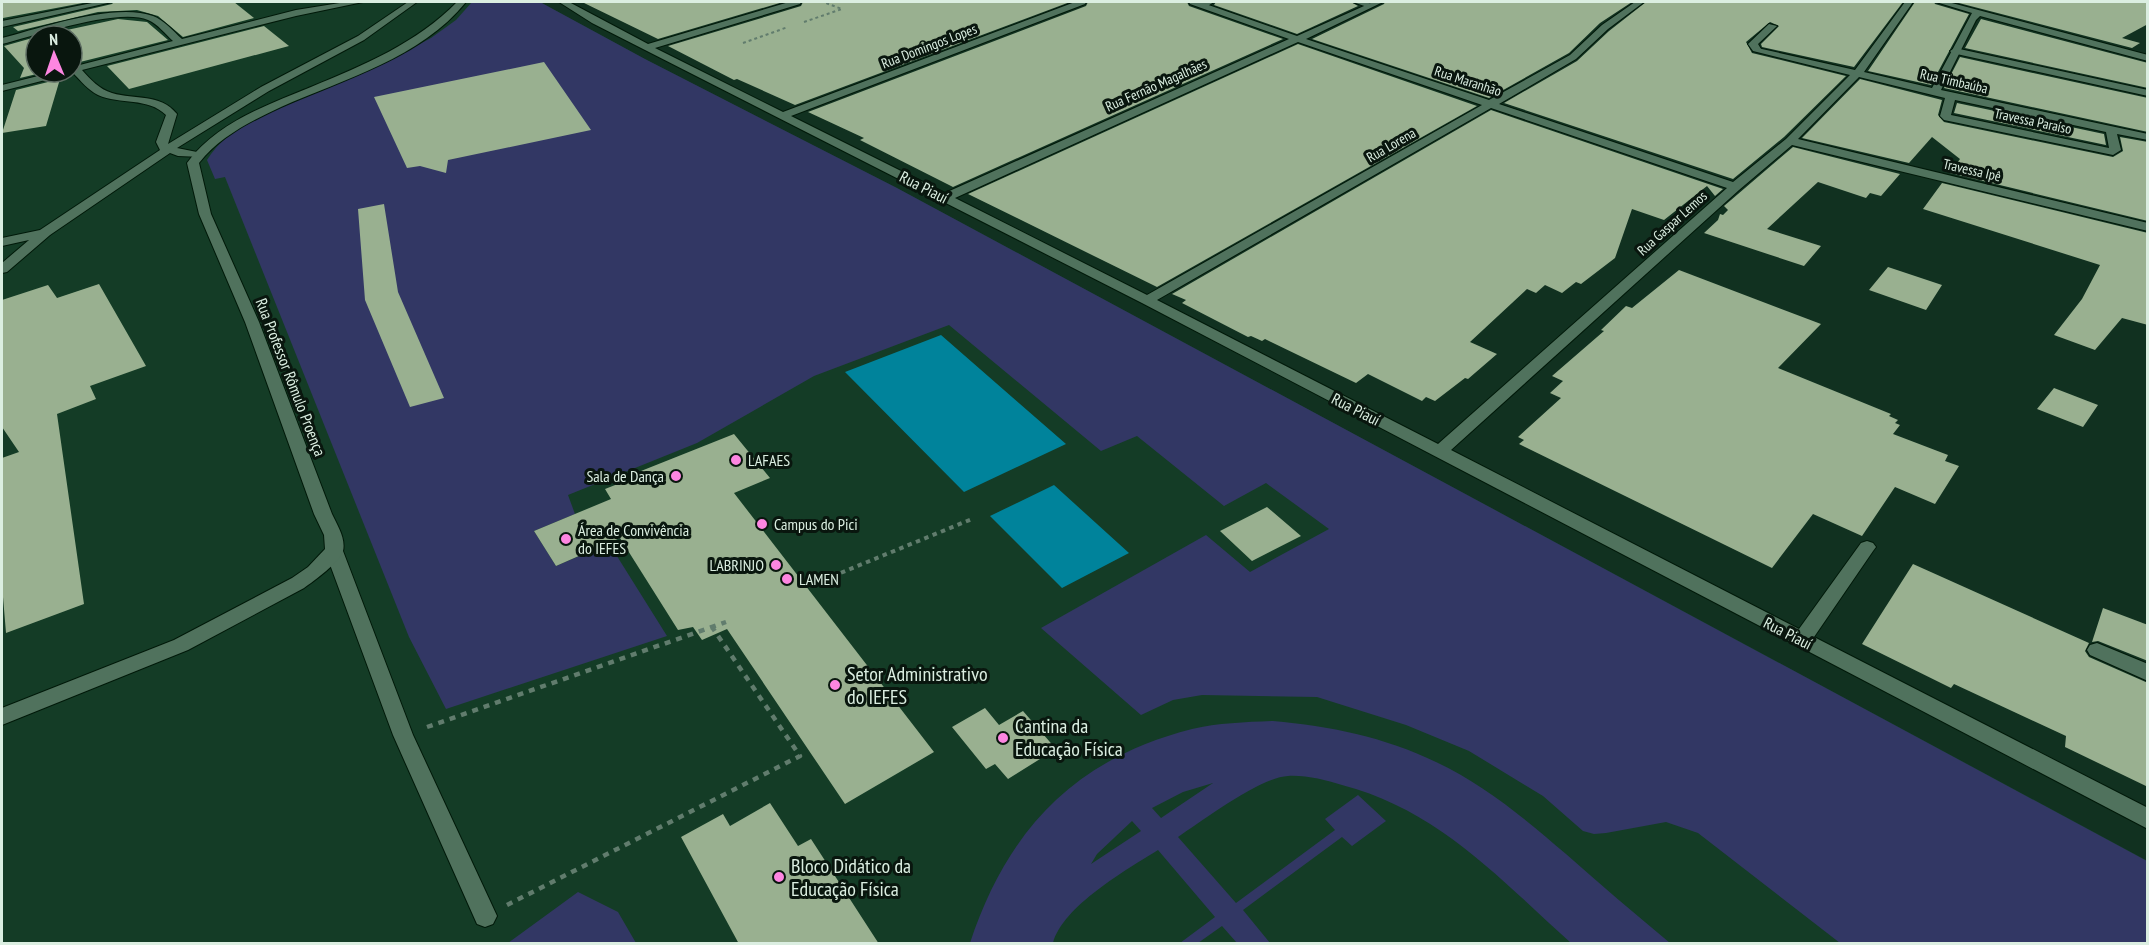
<svg xmlns="http://www.w3.org/2000/svg" width="2149" height="945" font-family="'PT Sans Narrow',sans-serif">
<style>
.built{fill:#143c26;fill-rule:evenodd}
.green{fill:#323764;fill-rule:evenodd}
.water{fill:#00839b}
.building{fill:#99b090}
.lines{fill:none;stroke-linecap:round;stroke-linejoin:round}
.service-casing{stroke:#001909;stroke-width:2}
.minor-casing{stroke:#001909;stroke-width:2}
.path-far2{stroke:#617c6d;stroke-width:2;stroke-dasharray:3 3;stroke-linecap:butt}
.path-far1{stroke:#617c6d;stroke-width:4;stroke-dasharray:4.5 4.5;stroke-linecap:butt}
.path{stroke:#617c6d;stroke-width:4.5;stroke-dasharray:6 6;stroke-linecap:butt}
.service{fill:#50725d;fill-rule:evenodd}
.minor{fill:#50725d;fill-rule:evenodd}
.poi-dot{fill:#fd86e1;stroke:#09160e;stroke-width:2}
.labels{text-anchor:middle;dominant-baseline:central;stroke-width:6;stroke-linejoin:round;paint-order:stroke}
.far-street-label{font-size:14px;fill:#dbeee1;stroke:#09160e}
.street-label{font-size:16px;fill:#dbeee1;stroke:#09160e}
.poi-label{font-size:16px;fill:#dbeee1;stroke:#09160e;text-anchor:start}
.near-poi-label{font-size:20px;fill:#dbeee1;stroke:#09160e;text-anchor:start}
</style>
<rect width="100%" height="100%" fill="#113120"/>
<path class="built" d="M2 2H540L645 59 897 188 2148 861 2147 944H2ZM36 36H72V72H36Z"/>
<path class="green" d="M472 2H540L645 59 897 188 2147 861V943H1840L1698 833 1666 822 1606 833 1594 834 1583 831 1543 796 1469 751 1406 725 1317 697 1202 695 1173 700 1141 715 1041 628 1206 535 1250 572 1329 529 1266 483 1224 506 1137 436 1101 451 949 325 814 376 697 443 568 495 575 514 534 531 556 566 598 548 610 545 667 636 446 709 409 637 225 177 215 179 207 160C230 122 284 105 323 88 359 72 396 57 431 38L456 20Z
M1273 721C1330 726 1384 737 1436 762 1485 785 1525 819 1566 854 1600 884 1635 914 1670 943H1571C1500 879 1438 810 1342 785 1325 780 1306 775 1288 776 1261 777 1202 821 1178 837L1236 903 1335 830 1325 819 1358 795 1386 821 1352 846 1342 837 1243 910 1270 943H1237L1222 926 1198 943H1180L1215 917 1158 850C1126 870 1063 906 1053 943H970C1007 831 1074 759 1192 729 1218 723 1246 722 1273 721ZM1213 783 1161 818 1152 808 1183 792ZM1132 821 1141 831 1091 864 1097 854Z
M578 892 618 912 636 943H508Z"/>
<path class="water" d="M941 335 1066 444 964 492 845 372Z
M1054 485 1129 553 1062 588 990 516Z"/>
<path class="building" d="M2 2H88L3 18Z
M114 2H234L254 18 183 37 158 16 137 10 98 12 18 31 13 27 112 4Z
M582 2H783L658 39Z
M803 2H1070L795 105 737 79 734 80 668 46 801 6Z
M1088 2H1187L1189 6 1283 39 953 187 860 140 864 138 808 112 1086 6Z
M1216 2H1351L1358 6 1297 34 1214 5Z
M1385 2H1632L1600 23 1569 53 1489 98 1312 39 1384 4Z
M1646 2H1903L1854 67 1762 47 1761 44 1779 26 1770 22 1746 42 1752 53 1846 76 1784 137 1733 179 1504 103 1577 61 1609 31Z
M1915 2H1934L1935 4 1969 14 1931 85 1868 71Z
M1955 2H2148V24L2122 38 2140 43 2132 48Z
M118 19 147 22 168 40 72 64V36H39Z
M1981 19 2148 63V88L1965 48Z
M264 26 289 46 129 89 107 66Z
M36 37V72H45L20 78 24 68 4 46Z
M1298 44 1477 106 1157 287 968 194Z
M1960 57 2148 98V132L1944 88Z
M544 62 591 130 448 160 446 173 420 166 407 168 374 97Z
M60 79 46 126 2 133 16 90Z
M1860 79 1942 100 1938 115 1944 122 2113 157 2123 151 2120 137 2148 142V221L1950 173 1960 159 1932 137 1909 163 1802 138Z
M1957 103 2104 134 2106 145 1954 113Z
M1491 110 1723 189 1715 196 1707 186 1664 220 1632 209 1615 258 1581 284 1576 282 1562 293 1545 285 1536 293 1527 289 1470 342 1497 354 1468 379 1465 378 1435 401 1426 397 1422 401 1368 374 1356 383 1265 339 1262 341 1251 336 1248 337 1182 303 1186 300 1172 294Z
M1793 147 1900 174 1881 196 1870 193 1866 198 1818 182 1767 229 1821 246 1804 266 1704 233 1718 220 1720 214 1723 215 1728 210 1724 206Z
M1942 183 2148 233V325L2122 318 2095 350 2054 335 2082 299 2100 265 1923 209Z
M384 204 398 292 444 398 410 407 365 300 358 209Z
M1888 267 1942 285 1926 310 1869 290Z
M1679 270 1821 324 1778 368 1891 414 1889 416 1898 420 1895 423 1900 425 1893 434 1948 455 1945 461 1959 466 1935 504 1895 487 1862 536 1813 514 1772 568 1519 444 1524 440 1518 437 1561 398 1550 393 1563 381 1552 376 1604 331 1601 330 1626 306 1632 308Z
M99 284 146 366 90 386 96 399 57 414 84 604 6 633 2 585V458L19 452 2 427V300L48 285 57 298Z
M2054 388 2098 405 2083 427 2037 409Z
M734 434 770 478 734 493 934 752 845 804 727 629 702 640 693 627 678 630 620 538 556 566 534 531 611 499 605 489 643 474 641 471Z
M1267 507 1301 536 1252 561 1220 531Z
M1913 564 2089 643 2085 651 2089 657 2148 683V787L2065 747 2066 736 1954 684 1951 688 1862 644Z
M2103 608 2148 625V661L2098 641 2092 642Z
M985 708 999 725 1023 711 1056 749 1008 779 995 764 986 769 952 727Z
M770 803 798 846 811 839 879 944H739L681 837 723 814 730 826Z"/>
<g class="lines">
<defs>
<path id="service" d="M97 2H112L2 27V21Z
M346 2H363L296 16 82 70C91 80 99 89 112 93 135 100 160 93 177 114L168 144 261 87 358 36 408 2H417L364 40 269 91 177 148 202 153V157L178 156 170 153 50 235 7 272 2 273V263L29 240 2 246V238L40 230 160 150 156 142 166 115C148 97 120 105 98 95 88 90 81 81 73 73L2 91V85L54 72H72V67L173 41C165 34 158 24 148 20 119 7 34 36 2 44V38C41 28 115 2 153 16 164 20 173 31 182 39L296 10Z
M1204 2H1214L1206 7H1200V3Z
M1353 2H1366L1374 5 1370 8Z
M1769 24 1777 26 1758 44 1761 49 1759 51H1753L1748 44Z
M1955 48 2148 90V96L1952 53 1950 51Z
M334 545 340 547 343 551 413 735 497 916 493 924 485 927 477 924 393 735 325 551 328 547Z
M2097 643 2148 664V681L2090 655 2087 650 2090 645Z"/>
<path id="minor" d="M457 2H466C421 58 344 79 281 107 251 121 220 136 199 163L211 214 259 322 332 514C337 525 346 538 343 551 340 562 314 581 304 588L188 650 2 725V708L174 640 292 578 308 567 325 549 324 535 314 514 245 322 199 214 187 163C216 123 267 105 311 87 364 65 417 43 457 2Z
M559 2H569L648 44 789 2H801L800 4 655 48 783 112 1075 2H1086L1085 4 791 116 945 193 1289 39 1190 4 1189 2H1200L1297 36 1373 2H1383L1306 39 1489 100 1570 55 1602 25 1635 2H1644L1608 29 1576 59 1499 104 1733 182 1786 139 1850 75 1753 51V47L1855 70 1905 2H1913L1864 72 1932 88 1972 13 1936 2H1948L2148 55V61L1980 16 1976 20 1941 90 2148 134V140L2117 134 2121 150 2113 155 1944 120 1940 116 1945 98 1859 77 1798 139 2148 223V231L1792 145 1739 190 1451 450 1799 629 1861 543 1867 541 1873 543 1876 547 1873 551 1814 637 2148 808V829L1142 303 592 23ZM1298 42 1482 105 1147 295 955 198ZM1955 100 2106 132 2109 148 1951 115ZM1491 108 1727 188 1438 444 1157 300Z"/>
</defs>
<use href="#service" class="service-casing"/>
<use href="#minor" class="minor-casing"/>
<path class="path-far2" d="M804 22 842 9 823 2
M743 43 788 27"/>
<path class="path-far1" d="M816 583 972 519"/>
<path class="path" d="M427 727 726 622
M507 905 800 756 712 627"/>
<use href="#service" class="service"/>
<use href="#minor" class="minor"/>
</g>
<g class="poi-dot">
<circle cx="736" cy="460" r="6"/>
<circle cx="676" cy="476" r="6"/>
<circle cx="762" cy="524" r="6"/>
<circle cx="566" cy="539" r="6"/>
<circle cx="776" cy="565" r="6"/>
<circle cx="787" cy="579" r="6"/>
<circle cx="835" cy="685" r="6"/>
<circle cx="1003" cy="738" r="6"/>
<circle cx="779" cy="877" r="6"/>
</g>
<g class="labels">
<g class="far-street-label">
<text transform="translate(929 46) rotate(-21)">Rua Domingos Lopes</text>
<text transform="translate(1468 81) rotate(18)">Rua Maranhão</text>
<text transform="translate(1954 81) rotate(13)">Rua Timbaúba</text>
<text transform="translate(1156 85) rotate(-24)">Rua Fernão Magalhães</text>
<text transform="translate(2033 121) rotate(12)">Travessa Paraíso</text>
<text transform="translate(1391 145) rotate(-30)">Rua Lorena</text>
<text transform="translate(1972 170) rotate(13)">Travessa Ipê</text>
<text transform="translate(1672 223) rotate(-42)">Rua Gaspar Lemos</text>
</g>
<g class="street-label">
<text transform="translate(924 187) rotate(27)">Rua Piauí</text>
<text transform="translate(291 377) rotate(69)">Rua Professor Rômulo Proença</text>
<text transform="translate(1356 409) rotate(27)">Rua Piauí</text>
<text transform="translate(1788 633) rotate(27)">Rua Piauí</text>
</g>
<g class="poi-label">
<text x="748" y="460">LAFAES</text>
<text x="664" y="476" text-anchor="end">Sala de Dança</text>
<text x="774" y="524">Campus do Pici</text>
<text x="578" y="530">Área de Convivência<tspan x="578" dy="18">do IEFES</tspan></text>
<text x="764" y="565" text-anchor="end">LABRINJO</text>
<text x="799" y="579">LAMEN</text>
</g>
<g class="near-poi-label">
<text x="847" y="674">Setor Administrativo<tspan x="847" dy="23">do IEFES</tspan></text>
<text x="1015" y="726">Cantina da<tspan x="1015" dy="23">Educação Física</tspan></text>
<text x="791" y="866">Bloco Didático da<tspan x="791" dy="23">Educação Física</tspan></text>
</g>
</g>
<rect width="2149" height="945" fill="none" stroke="#dbeee1" stroke-width="6"/>
<g transform="translate(54 54) rotate(358)"><circle r="28" fill="#09160e" stroke="#5d6c62" stroke-width="1.5"/>
<path d="M0-4.5L10 22L0 15L-10 22Z" fill="#fd86e1"/>
<text y="-9" font-size="16" font-weight="bold" text-anchor="middle" fill="#dbeee1">N</text>
</g>
</svg>
